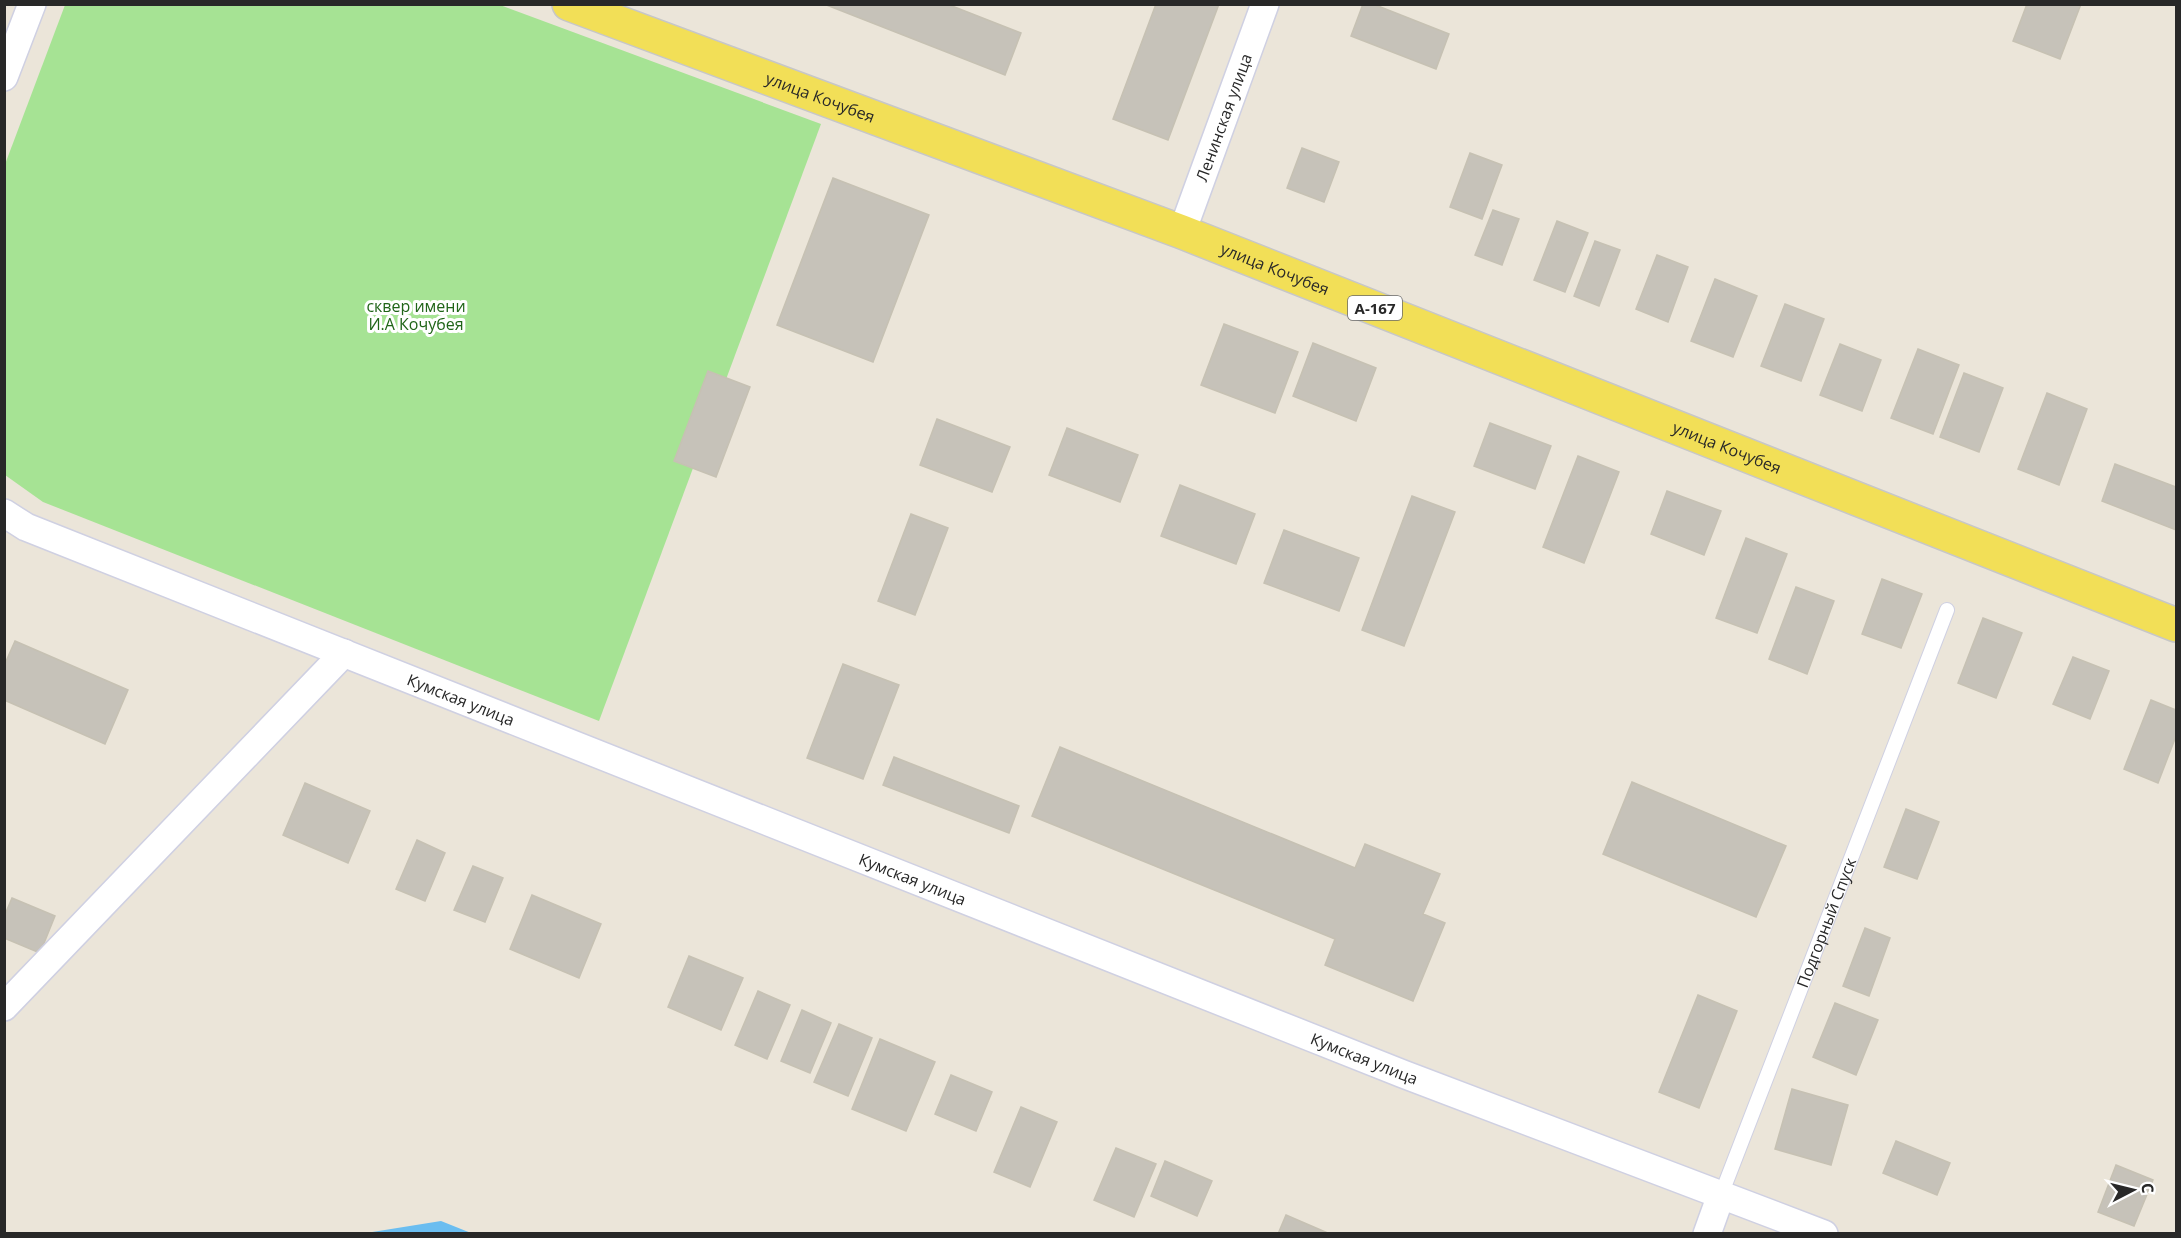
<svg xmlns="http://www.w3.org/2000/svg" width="2181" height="1238" font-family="'Open Sans',sans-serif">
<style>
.green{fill:#a6e394}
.water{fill:#6abdf0}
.building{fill:#c6c2b9;stroke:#c6c1b3;stroke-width:1.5}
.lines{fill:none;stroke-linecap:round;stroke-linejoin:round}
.service-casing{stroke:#cfd0e2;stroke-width:16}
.minor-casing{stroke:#cfd0e2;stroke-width:30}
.primary-casing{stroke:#c7c7c7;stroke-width:36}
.service{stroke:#fff;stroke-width:14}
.minor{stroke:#fff;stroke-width:27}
.primary{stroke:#f2df57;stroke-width:33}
.labels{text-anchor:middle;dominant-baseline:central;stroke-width:6;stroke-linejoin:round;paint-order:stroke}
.shield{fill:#fff;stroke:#686868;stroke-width:1.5}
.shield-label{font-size:15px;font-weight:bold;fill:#282828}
.street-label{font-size:16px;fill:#282828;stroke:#fff}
.park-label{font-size:16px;fill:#206518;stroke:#fff}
</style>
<rect width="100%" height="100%" fill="#ebe5d9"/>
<path class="green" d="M65 5H500L821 124 599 721 43 502 5 475 4 167Z"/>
<path class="water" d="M441 1221 471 1233H366Z"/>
<path class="building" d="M824 4H947L1021 33 1005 75Z
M1156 4H1219L1168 140 1113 119Z
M1363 4H1373L1449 34 1436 69 1351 36Z
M2027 4H2081L2060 59 2013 41Z
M1302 148 1339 162 1324 202 1287 188Z
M1470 153 1502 165 1482 219 1450 207Z
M833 178 929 215 873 362 777 325Z
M1493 210 1519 219 1502 265 1475 255Z
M1557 221 1588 233 1565 292 1534 280Z
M1595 241 1620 250 1599 306 1574 296Z
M1657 255 1688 267 1668 322 1636 309Z
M1715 279 1757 296 1733 357 1691 341Z
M1785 304 1824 319 1801 381 1761 366Z
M1224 324 1298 352 1275 413 1201 385Z
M1313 343 1376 368 1356 421 1293 396Z
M1840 344 1881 360 1862 411 1820 395Z
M1918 349 1959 365 1933 434 1891 418Z
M708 371 750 387 716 477 674 461Z
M1964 373 2003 388 1979 452 1940 437Z
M2047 393 2087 409 2059 485 2018 469Z
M937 419 1010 447 992 492 920 465Z
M1490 423 1551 446 1535 489 1474 466Z
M1067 428 1138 455 1120 502 1049 475Z
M1578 456 1619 472 1584 563 1543 547Z
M2115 464 2176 487V530L2102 501Z
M1180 485 1255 514 1236 564 1161 536Z
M1667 491 1721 511 1704 555 1651 534Z
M1412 496 1455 512 1404 646 1362 630Z
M911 514 948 528 915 615 878 601Z
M1284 530 1359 558 1339 611 1264 583Z
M1746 538 1787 554 1757 633 1716 618Z
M1882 579 1922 594 1901 648 1862 634Z
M1796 587 1834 601 1807 674 1769 659Z
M1983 618 2022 633 1996 698 1958 683Z
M15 641 128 690 105 744 4 700V666Z
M2073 657 2109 671 2090 719 2053 704Z
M843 664 899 685 863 779 807 758Z
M2151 700 2176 710V736L2158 783 2124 769Z
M1060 747 1355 868 1365 844 1440 874 1423 914 1445 923 1413 1001 1325 965 1335 939 1032 816Z
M894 757 1019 806 1009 833 883 785Z
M1632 782 1786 846 1756 917 1603 854Z
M305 783 370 811 348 863 283 835Z
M1906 809 1939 822 1917 879 1884 867Z
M417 840 445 853 425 901 396 889Z
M473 866 503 878 485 922 454 910Z
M532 895 601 924 579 978 510 949Z
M12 898 55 916 40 953 4 938V917Z
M1865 928 1890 938 1869 996 1843 986Z
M689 956 743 978 721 1030 668 1007Z
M758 991 790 1005 767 1059 735 1045Z
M1698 995 1737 1011 1699 1108 1659 1092Z
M1835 1003 1878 1020 1856 1075 1813 1057Z
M802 1010 831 1023 810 1073 781 1061Z
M839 1024 872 1038 848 1096 814 1082Z
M880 1039 935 1062 906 1131 852 1109Z
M951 1075 992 1092 976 1131 935 1114Z
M1792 1089 1848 1105 1831 1165 1775 1149Z
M1021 1107 1057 1122 1030 1187 994 1172Z
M1896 1141 1950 1163 1937 1195 1883 1173Z
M1116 1148 1156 1164 1134 1217 1094 1200Z
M1165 1161 1212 1181 1197 1216 1151 1196Z
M2116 1165 2153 1180 2134 1226 2098 1212Z
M1286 1215 1330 1234H1278Z"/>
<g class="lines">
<defs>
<g id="service">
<path id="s1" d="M1721 1195 1947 610"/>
</g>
<g id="minor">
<path d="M4 77 32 4"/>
<path id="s2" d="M1182 232 1265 4"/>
<path id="s3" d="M4 513 26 527 1403 1074 1824 1234"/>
<path d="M4 1007 344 653"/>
<path d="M1707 1234 1721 1195"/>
</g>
<g id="primary">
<path id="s4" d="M569 4 1182 232 2176 625"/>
</g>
</defs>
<use href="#service" class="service-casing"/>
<use href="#minor" class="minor-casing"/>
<use href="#primary" class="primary-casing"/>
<use href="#service" class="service"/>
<use href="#minor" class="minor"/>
<use href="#primary" class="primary"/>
</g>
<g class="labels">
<rect class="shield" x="1348" y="296" width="54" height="24" rx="4.5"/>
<g class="shield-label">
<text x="1375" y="308">А-167</text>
</g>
<g class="street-label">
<text stroke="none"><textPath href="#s4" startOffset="268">улица Кочубея</textPath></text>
<text stroke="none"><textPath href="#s2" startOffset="122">Ленинская улица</textPath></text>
<text stroke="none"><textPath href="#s4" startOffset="754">улица Кочубея</textPath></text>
<text stroke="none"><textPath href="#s4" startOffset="1240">улица Кочубея</textPath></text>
<text stroke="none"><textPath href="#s3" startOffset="494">Кумская улица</textPath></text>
<text stroke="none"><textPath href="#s3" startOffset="980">Кумская улица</textPath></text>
<text stroke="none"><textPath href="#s1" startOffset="292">Подгорный Спуск</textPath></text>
<text stroke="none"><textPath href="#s3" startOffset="1466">Кумская улица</textPath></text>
</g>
<g class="park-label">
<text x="416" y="306">сквер имени<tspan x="416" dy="18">И.А Кочубея</tspan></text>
</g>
</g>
<rect width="2181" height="1238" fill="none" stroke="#282828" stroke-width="12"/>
<g transform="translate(2133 1190) rotate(83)" stroke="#ffffff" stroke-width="4.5" paint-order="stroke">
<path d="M0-4.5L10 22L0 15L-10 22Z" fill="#282828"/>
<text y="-9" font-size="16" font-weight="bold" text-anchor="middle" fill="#282828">С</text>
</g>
</svg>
